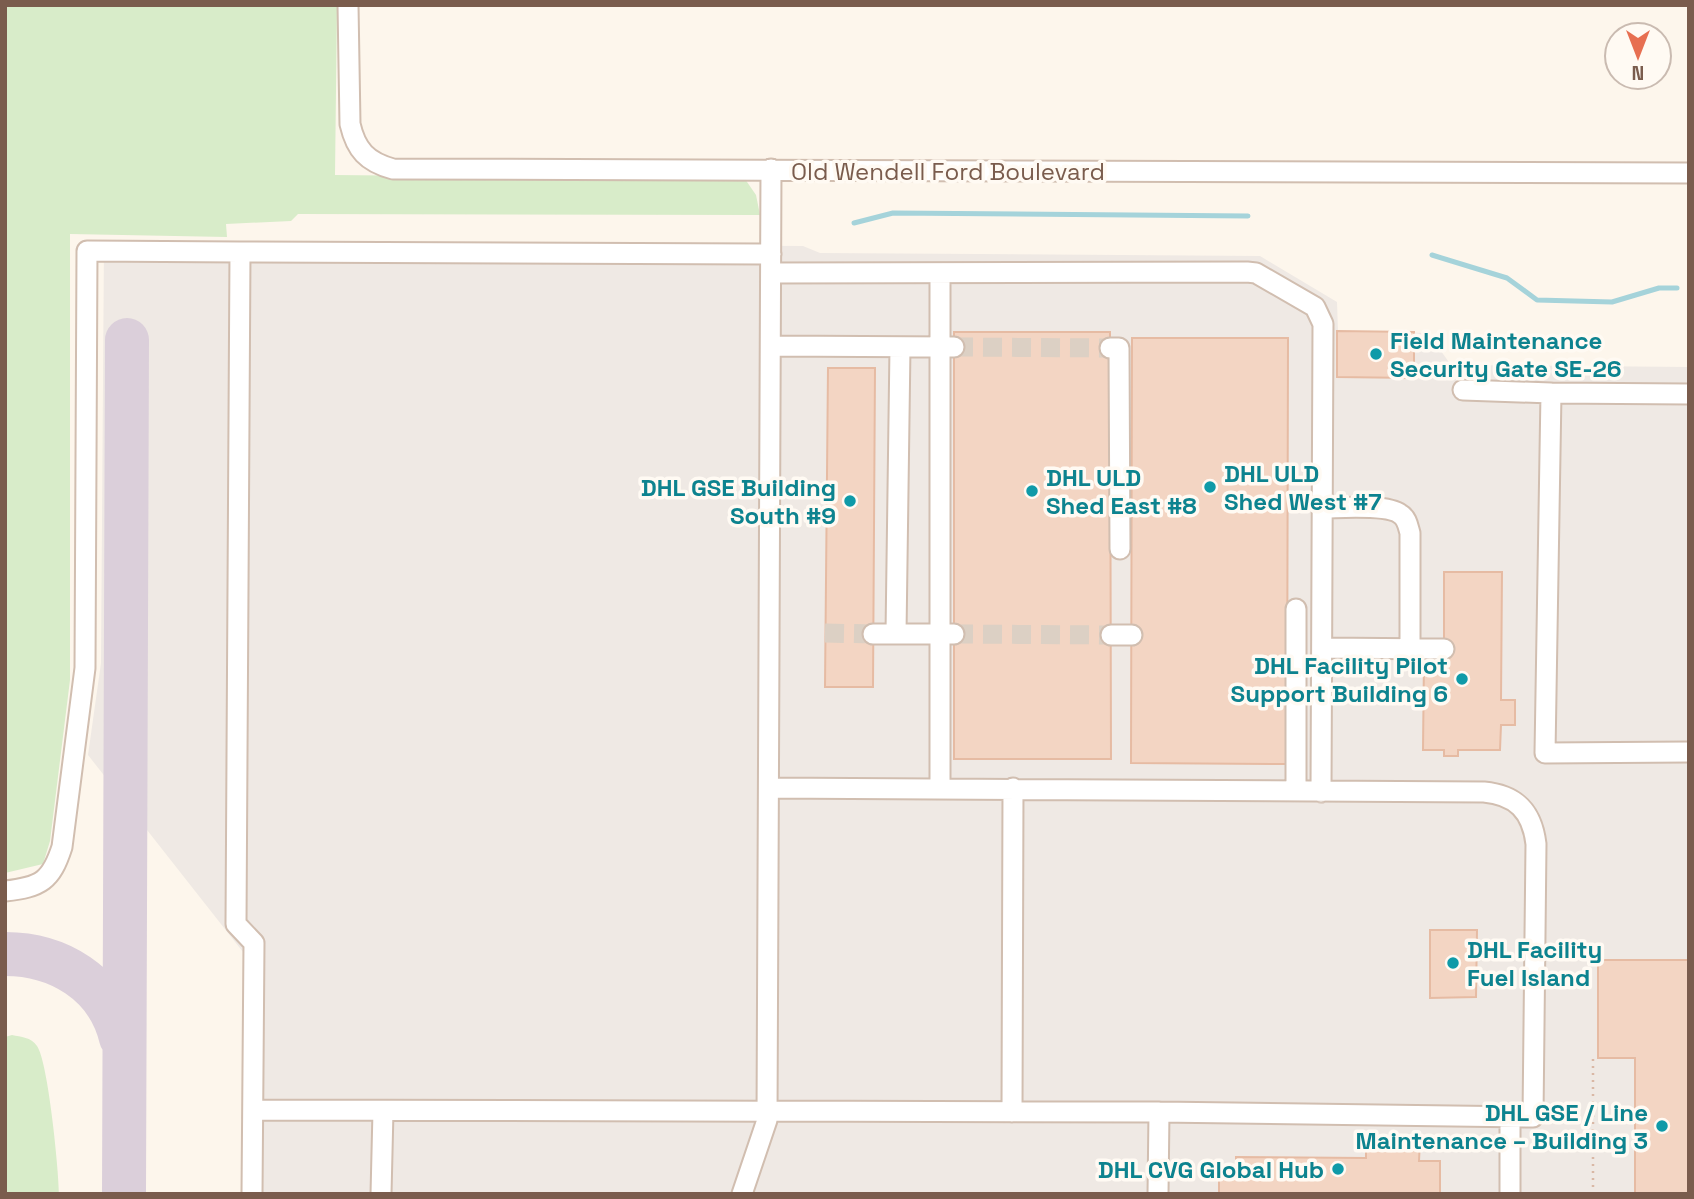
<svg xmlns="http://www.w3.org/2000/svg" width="1694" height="1199" font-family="'Space Grotesk',sans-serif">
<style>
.industrial{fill:#efe9e4}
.green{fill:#d8ecc9}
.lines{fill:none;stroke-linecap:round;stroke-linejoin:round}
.stream{stroke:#a5d3da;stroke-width:5}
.taxiway{stroke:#dbcfda;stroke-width:44}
.building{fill:#f3d5c3;stroke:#e6bba3;stroke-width:2}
.minor-tunnel{stroke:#dcd0c4;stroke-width:19;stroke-dasharray:19 10;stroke-linecap:butt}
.minor-casing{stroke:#d1beb0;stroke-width:23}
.path{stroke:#d9b8a5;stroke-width:2.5;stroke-dasharray:2 5;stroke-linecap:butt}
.minor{stroke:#fff;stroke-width:19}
.culture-dot{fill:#0f9aa8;stroke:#fffaf3;stroke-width:2.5}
.labels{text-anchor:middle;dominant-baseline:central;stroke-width:7;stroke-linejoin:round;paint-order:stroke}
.street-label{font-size:24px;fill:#7a5c4d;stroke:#fffaf3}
.culture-label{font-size:24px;font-weight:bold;fill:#0d838f;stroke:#fffaf3;text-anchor:start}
</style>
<rect width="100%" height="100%" fill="#fdf6ec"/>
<path class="industrial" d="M104 243 803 246 820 253 1260 256 1337 302 1338 331 1428 333 1451 365 1689 367V1194H242L243 952 88 755 101 663Z"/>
<path class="green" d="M5 5H337L335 175 745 179 756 195 760 215 298 214 291 221 226 224 227 237 70 234V680L50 841 43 864 5 873Z
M12 1035C21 1037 31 1037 37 1046 48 1061 59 1171 59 1194H5V1037Z"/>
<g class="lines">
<path class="stream" d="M854 223 893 213 1248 216
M1432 255 1507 278 1537 300 1612 302 1659 288H1677"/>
<path class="taxiway" d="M5 954C58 954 108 983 121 1038
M124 1194 127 340"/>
</g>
<path class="building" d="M1337 331 1414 332V378L1337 377Z
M954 332H1110L1111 759H954Z
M1132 338H1288L1287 764 1131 763Z
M828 368H875L873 687H825Z
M1444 572H1502L1501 700H1515V725H1501L1500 750H1458V756H1444V750H1423L1424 658H1444Z
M1430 930H1477L1476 997 1430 998Z
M1598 960H1689V1194H1635V1058H1598Z
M1366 1140H1420L1419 1161H1440V1194H1219V1177L1236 1178V1157L1366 1158Z"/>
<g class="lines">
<path class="minor-tunnel" d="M954 347 1110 348
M825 633 873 634
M954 634 1111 635"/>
<defs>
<path id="minor" d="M348 5 350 124C356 150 367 162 393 169L1689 173
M771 273 1247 272 1256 273 1315 307 1323 324 1321 792
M940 273V789
M771 346 954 347
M1110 348H1119L1120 549
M1463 390 1551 393
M1689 394 1551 393 1545 753 1689 752
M1322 508C1340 508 1387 504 1400 514 1407 518 1408 526 1410 533V648
M1296 609V791
M873 634H954
M896 634 900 347
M1111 635H1132
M1322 648 1444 649
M5 891C41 887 51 881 62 847L85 668 87 251 240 252
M254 1110 1159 1112 1533 1117 1536 844C1532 811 1516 795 1484 792L769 788
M1012 1112 1013 788
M1510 1116V1194
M252 1194 254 943 236 924 240 252 771 254
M381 1194 383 1111
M742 1194 767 1120 771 169
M1158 1194 1159 1112"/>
</defs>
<use href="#minor" class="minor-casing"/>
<path class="path" d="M1593 1194V1059"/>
<use href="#minor" class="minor"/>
</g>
<g class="culture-dot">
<circle cx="1376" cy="354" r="7"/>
<circle cx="1210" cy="487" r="7"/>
<circle cx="1032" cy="491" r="7"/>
<circle cx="850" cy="501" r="7"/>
<circle cx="1462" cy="679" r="7"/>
<circle cx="1453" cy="963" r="7"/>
<circle cx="1662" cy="1126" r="7"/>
<circle cx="1338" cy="1169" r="7"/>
</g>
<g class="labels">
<g class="street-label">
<text x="948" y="171">Old Wendell Ford Boulevard</text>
</g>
<g class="culture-label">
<text x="1390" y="340">Field Maintenance<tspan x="1390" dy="28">Security Gate SE-26</tspan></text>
<text x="1224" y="473">DHL ULD<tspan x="1224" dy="28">Shed West #7</tspan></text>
<text x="1046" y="477">DHL ULD<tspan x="1046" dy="28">Shed East #8</tspan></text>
<text x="836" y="487" text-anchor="end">DHL GSE Building<tspan x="836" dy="28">South #9</tspan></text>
<text x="1448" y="665" text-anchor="end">DHL Facility Pilot<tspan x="1448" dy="28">Support Building 6</tspan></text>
<text x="1467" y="949">DHL Facility<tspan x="1467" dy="28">Fuel Island</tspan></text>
<text x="1648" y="1112" text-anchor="end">DHL GSE / Line<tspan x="1648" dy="28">Maintenance – Building 3</tspan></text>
<text x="1324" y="1169" text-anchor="end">DHL CVG Global Hub</text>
</g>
</g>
<rect width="1694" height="1199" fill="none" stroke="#7a5c4d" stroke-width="14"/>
<g transform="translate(1638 56) rotate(180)"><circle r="33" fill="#fffaf3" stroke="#cabbb1" stroke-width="2"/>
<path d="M0-5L12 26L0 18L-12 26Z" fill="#e76f51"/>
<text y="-10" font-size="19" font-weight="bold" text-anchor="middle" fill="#7a5c4d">N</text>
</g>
</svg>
